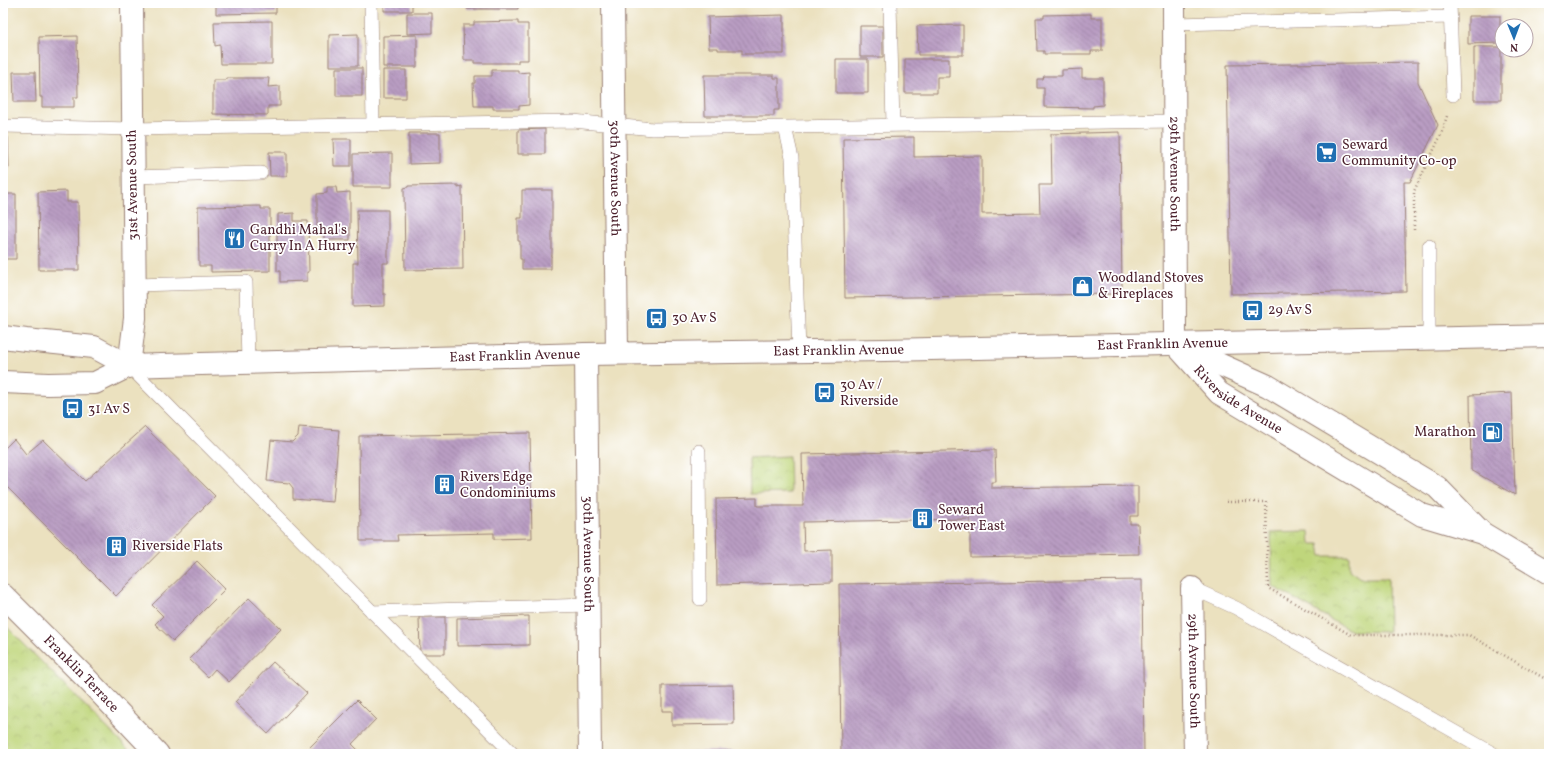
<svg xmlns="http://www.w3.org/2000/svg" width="1552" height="757" font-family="Vollkorn,serif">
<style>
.park{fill:url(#park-crowns);stroke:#847a53}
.building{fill:url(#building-back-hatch)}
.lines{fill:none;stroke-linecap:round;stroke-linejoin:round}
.service-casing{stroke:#9a8075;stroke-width:14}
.minor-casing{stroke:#9a8075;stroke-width:24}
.tertiary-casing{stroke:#9a8075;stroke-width:24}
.path{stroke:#9a8075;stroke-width:2.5;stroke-dasharray:1 3;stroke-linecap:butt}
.service{stroke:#fff;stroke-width:13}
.minor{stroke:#fff;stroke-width:22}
.tertiary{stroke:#fff;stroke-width:22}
.labels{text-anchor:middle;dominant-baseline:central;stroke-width:3.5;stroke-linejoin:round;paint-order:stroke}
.poi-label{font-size:14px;fill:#4a1f2b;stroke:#fff;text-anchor:start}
.street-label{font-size:14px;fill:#4a1f2b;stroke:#fff}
</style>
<defs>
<pattern id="park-crowns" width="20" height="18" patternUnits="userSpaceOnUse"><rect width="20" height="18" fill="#bfd67b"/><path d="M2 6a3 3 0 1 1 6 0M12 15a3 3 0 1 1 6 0" fill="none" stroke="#a6b76a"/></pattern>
<pattern id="building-back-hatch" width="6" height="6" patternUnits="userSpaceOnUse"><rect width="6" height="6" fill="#b99dc3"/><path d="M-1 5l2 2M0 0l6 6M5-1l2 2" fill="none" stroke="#987f9f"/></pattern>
</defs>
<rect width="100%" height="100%" fill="#fff"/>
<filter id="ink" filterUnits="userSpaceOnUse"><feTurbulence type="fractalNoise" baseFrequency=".025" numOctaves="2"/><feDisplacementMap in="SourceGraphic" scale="8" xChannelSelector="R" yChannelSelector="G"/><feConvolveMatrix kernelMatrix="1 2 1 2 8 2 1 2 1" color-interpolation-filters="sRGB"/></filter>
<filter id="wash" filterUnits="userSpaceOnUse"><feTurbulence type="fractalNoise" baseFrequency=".012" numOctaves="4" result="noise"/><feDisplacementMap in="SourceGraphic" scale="16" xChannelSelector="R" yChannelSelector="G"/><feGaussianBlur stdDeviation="0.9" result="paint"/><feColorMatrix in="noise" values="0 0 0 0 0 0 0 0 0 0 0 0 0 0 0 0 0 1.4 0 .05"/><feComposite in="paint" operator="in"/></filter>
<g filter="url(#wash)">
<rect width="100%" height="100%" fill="#ebe1bf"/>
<path class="park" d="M789 456 790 493 750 494 749 458Z
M1309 531 1310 544H1319L1321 556H1349V570L1360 578H1388L1389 632 1351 631 1272 586 1271 532Z
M3 623 133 754H3Z"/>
<g id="blocks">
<path class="building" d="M216 3H276V13L216 14Z
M384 3H412V11H384Z
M467 3H527V6H518V9H467Z
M407 13H432V33L407 34Z
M1091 14V18H1102V51H1091V54H1044V51H1037L1036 18H1044V15Z
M784 15V54H742V50H718V48H709L708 17Z
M1468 16H1500V43L1468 44Z
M272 21V64H221L220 45 215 46 214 22Z
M518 21V24H528V60H518V63H474V60H464L463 25H474V22Z
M963 25V55H918L917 26Z
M860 26H883V57H860Z
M358 34V66H329V35Z
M417 35V67H383V36Z
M77 36 78 97H74V107H42V97H40L39 37Z
M1474 47H1501V100H1474Z
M836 59H868V93H836Z
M905 59H949V77H937V93H905Z
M1418 62V82L1438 125 1410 182H1404L1406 291 1231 294 1227 65Z
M336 68H362V96H336Z
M1082 69V78H1103V105L1093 106V108L1044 107V88H1037V79H1043L1044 76H1062V70Z
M383 70H406V98H383Z
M492 70H518V73L529 72V105L519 106V109H493V106H474L473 83H475V76H492Z
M13 72H35L36 102H14Z
M704 75H774V78H779V110H774V116H705Z
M226 78H269L268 87 280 86V106H268V115L213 114V80H226Z
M545 129V154H518V130Z
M1120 132 1122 287 1115 294 845 298 843 138 914 137V157L982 156V214L1040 213 1039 185H1052L1051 134Z
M409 133H440V163L409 164Z
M3 137H8L9 168H3Z
M333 139H351V166H334Z
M269 152H287V176H270Z
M392 153V187H353V154Z
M458 185V187L462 186 463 269 405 270 404 188 408 187V186Z
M327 187H336L337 193 350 192V240H324V228H317V194L327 193Z
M522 190H552V256H551V269H522V259H520V241H518V218H522Z
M67 191V202H78L79 270H39L38 192Z
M3 194H16V259H3Z
M261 206V209H270V271L211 272V266H199L198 207Z
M357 210H388V263H383V294H385V306L353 307V263H358Z
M294 213V221H308L309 272H307V281L280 282V271H277V229H278V214Z
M1512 393 1515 495 1471 470 1470 395Z
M145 427 215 496 116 596 3 483V450L14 439 26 454 43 440 85 481Z
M299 427 339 430 333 502 293 499V488L289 483 267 481 271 440 292 442 298 436Z
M530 433 532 538 494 539V533L397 535 398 541H360L359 436Z
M995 450 996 482H991V488L1138 486V516H1130V524H1138L1139 554 970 557V519L803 522 804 551 832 550V582L717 585 716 499 757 498V506H803L802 454Z
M197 561 225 589 173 641 155 624 163 616 152 605Z
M1142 580 1144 754H841L839 584Z
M249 598 281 629 229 682 215 669 208 677 189 659Z
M529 616V645L457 646V618Z
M419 617H445V654H420Z
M273 662 307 693 268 734 235 702Z
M733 685 734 724 672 725V711H662V686Z
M357 700 376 719 352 744 362 754H303Z
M734 751V754H685V752Z"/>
</g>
</g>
<g filter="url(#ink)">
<use href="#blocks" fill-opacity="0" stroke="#9a8075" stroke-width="1"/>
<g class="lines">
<defs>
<path id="service" d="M371 3 373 124
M890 3 893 126
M1450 3 1453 95
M1175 24 1451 17
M3 126 132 129 573 121 653 129 1175 121
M785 127 792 158 799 351
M133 177 261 173
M1429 246V339
M134 285 246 282 248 363
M129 366 513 754
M699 451 700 599
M1192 588 1236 608 1494 754
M372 612 588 605"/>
<g id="minor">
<path id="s1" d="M613 3 617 353"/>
<path id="s2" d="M1174 3 1175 344"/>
<path id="s3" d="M586 354 590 754"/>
<path id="s4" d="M1192 588 1195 754"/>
<path id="s5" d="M3 595 86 678 158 754"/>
</g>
<g id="tertiary">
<path d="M3 337 26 340 94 347 129 366"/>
<path id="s6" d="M1175 344 1219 393 1422 515 1482 533 1549 573"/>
<path d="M1183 348 1268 386 1437 487 1480 531"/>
<path d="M129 366 135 318 132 3"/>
<path id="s7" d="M3 382 48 384 95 383 129 366 161 365 586 354 885 350 1549 336"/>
</g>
</defs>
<use href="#service" class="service-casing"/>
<use href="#minor" class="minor-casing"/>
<use href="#tertiary" class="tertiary-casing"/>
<path class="path" d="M1414 230V191L1441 135 1447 116
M1226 502H1266L1268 588 1351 635H1469L1549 681"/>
<use href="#service" class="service"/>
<use href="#minor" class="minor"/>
<use href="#tertiary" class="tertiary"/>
</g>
</g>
<defs>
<symbol id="supermarket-square" viewBox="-11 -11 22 22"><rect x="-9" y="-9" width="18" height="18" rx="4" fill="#1f6fb2" stroke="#fff"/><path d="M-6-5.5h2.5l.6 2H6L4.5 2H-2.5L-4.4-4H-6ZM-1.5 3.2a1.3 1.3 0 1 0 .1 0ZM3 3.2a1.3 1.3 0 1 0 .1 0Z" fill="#fff"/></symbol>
<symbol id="restaurant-square" viewBox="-11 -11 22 22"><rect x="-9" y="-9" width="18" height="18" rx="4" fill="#1f6fb2" stroke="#fff"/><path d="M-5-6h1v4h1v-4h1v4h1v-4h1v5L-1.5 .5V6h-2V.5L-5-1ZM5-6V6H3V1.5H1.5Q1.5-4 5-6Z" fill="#fff"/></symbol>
<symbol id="shop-square" viewBox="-11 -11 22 22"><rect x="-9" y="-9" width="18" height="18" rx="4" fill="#1f6fb2" stroke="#fff"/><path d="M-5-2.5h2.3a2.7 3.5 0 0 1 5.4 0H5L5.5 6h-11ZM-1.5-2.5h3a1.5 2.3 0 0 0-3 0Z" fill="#fff"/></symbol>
<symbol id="bus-square" viewBox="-11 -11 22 22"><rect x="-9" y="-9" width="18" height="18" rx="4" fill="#1f6fb2" stroke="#fff"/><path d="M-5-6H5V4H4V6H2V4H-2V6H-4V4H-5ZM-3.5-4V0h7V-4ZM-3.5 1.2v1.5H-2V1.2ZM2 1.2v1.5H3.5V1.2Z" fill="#fff"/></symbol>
<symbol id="fuel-square" viewBox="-11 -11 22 22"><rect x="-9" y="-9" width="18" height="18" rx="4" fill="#1f6fb2" stroke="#fff"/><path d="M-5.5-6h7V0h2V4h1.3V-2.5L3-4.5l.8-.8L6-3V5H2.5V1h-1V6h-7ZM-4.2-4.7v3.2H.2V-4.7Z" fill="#fff"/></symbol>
<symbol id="building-square" viewBox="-11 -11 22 22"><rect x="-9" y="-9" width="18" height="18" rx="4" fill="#1f6fb2" stroke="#fff"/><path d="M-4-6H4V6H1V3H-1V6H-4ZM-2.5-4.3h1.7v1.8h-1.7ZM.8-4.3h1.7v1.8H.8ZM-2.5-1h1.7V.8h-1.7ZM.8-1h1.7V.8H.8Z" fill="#fff"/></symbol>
</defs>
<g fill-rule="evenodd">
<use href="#supermarket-square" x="1314" y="140" width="25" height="25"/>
<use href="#restaurant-square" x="222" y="226" width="25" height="25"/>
<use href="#shop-square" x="1070" y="274" width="25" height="25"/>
<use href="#bus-square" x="1240" y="298" width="25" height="25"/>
<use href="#bus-square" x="644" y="306" width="25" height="25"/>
<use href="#bus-square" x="812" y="380" width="25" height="25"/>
<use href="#bus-square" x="60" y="396" width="25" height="25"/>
<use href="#fuel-square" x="1480" y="420" width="25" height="25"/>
<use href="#building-square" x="432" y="472" width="25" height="25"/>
<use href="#building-square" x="910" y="506" width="25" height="25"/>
<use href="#building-square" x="104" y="534" width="25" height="25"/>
</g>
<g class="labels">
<g class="poi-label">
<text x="1342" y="145">Seward<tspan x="1342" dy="16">Community Co-op</tspan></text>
<text x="250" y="230">Gandhi Mahal's<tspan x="250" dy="16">Curry In A Hurry</tspan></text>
<text x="1098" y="278">Woodland Stoves<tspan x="1098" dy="16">&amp; Fireplaces</tspan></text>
<text x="1268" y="310">29 Av S</text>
<text x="672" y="318">30 Av S</text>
<text x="840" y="385">30 Av /<tspan x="840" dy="16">Riverside</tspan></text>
<text x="88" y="409">31 Av S</text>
<text x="1476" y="432" text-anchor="end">Marathon</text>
<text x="460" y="477">Rivers Edge<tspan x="460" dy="16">Condominiums</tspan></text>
<text x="938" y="510">Seward<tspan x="938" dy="16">Tower East</tspan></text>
<text x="132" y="546">Riverside Flats</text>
</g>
<g class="street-label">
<text stroke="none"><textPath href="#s2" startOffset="171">29th Avenue South</textPath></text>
<text stroke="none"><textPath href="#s1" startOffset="175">30th Avenue South</textPath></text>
<text transform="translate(133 185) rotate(-91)">31st Avenue South</text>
<text stroke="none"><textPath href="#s7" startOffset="1164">East Franklin Avenue</textPath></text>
<text stroke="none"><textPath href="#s7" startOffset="840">East Franklin Avenue</textPath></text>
<text stroke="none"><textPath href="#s7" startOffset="516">East Franklin Avenue</textPath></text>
<text stroke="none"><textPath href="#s6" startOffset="85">Riverside Avenue</textPath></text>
<text stroke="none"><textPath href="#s3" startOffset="200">30th Avenue South</textPath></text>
<text stroke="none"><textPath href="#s4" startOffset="83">29th Avenue South</textPath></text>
<text stroke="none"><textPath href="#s5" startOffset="111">Franklin Terrace</textPath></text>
</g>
</g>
<rect width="1552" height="757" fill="none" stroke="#fff" stroke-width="16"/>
<g transform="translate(1514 38) rotate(179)"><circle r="19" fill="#ffffff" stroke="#b7a5aa"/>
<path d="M0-3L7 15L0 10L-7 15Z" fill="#1f6fb2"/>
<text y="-6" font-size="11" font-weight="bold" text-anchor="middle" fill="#4a1f2b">N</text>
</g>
</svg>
